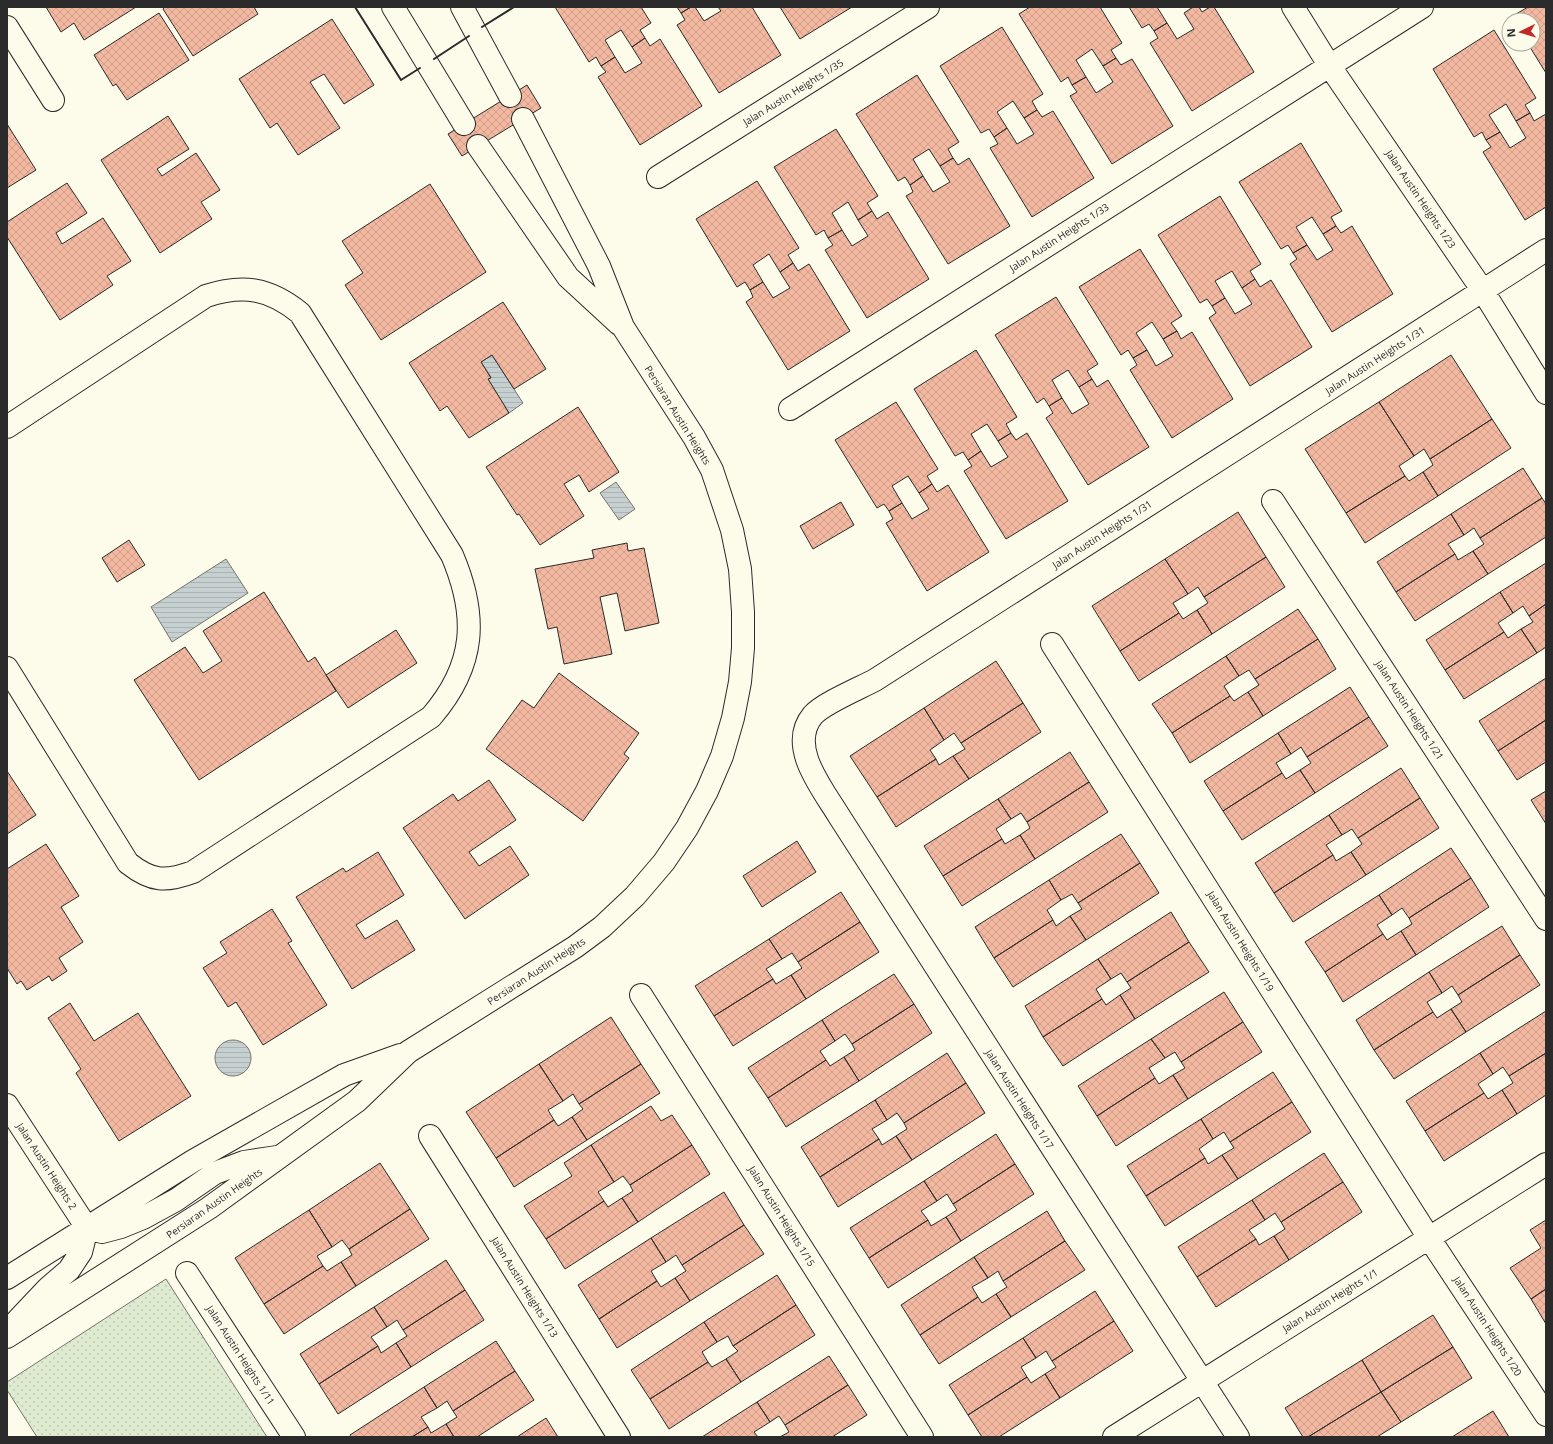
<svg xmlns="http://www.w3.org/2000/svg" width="1553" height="1444" font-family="'Open Sans',sans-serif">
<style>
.grass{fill:url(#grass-dots);stroke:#74746e}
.water{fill:url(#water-rules);stroke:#74746e}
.building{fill:url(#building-cross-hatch);stroke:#2b2b2b}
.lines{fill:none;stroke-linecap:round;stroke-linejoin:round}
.minor-casing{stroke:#2b2b2b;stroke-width:24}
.minor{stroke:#fdfbea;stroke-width:22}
.wall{stroke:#2b2b2b;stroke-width:2}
.labels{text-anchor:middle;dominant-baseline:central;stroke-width:3;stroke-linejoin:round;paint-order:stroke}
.street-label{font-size:10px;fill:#2b2b2b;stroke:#fdfbea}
</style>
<defs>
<pattern id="grass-dots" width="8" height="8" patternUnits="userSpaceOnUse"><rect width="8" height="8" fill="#deebd1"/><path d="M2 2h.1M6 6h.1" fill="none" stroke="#bfcab4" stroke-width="1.8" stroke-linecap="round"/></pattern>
<pattern id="water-rules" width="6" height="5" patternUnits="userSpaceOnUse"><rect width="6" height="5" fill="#c7d0d0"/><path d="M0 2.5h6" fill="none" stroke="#abb3b3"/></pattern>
<pattern id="building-cross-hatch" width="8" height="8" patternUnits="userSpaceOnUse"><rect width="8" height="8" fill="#f2b8a0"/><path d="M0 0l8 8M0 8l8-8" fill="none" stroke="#d09e8a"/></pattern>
</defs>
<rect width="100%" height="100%" fill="#fdfbea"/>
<path class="grass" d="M166 1279 267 1437H37L7 1390V1382Z"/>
<path class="water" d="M492 355 523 403 509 413 488 379 491 377 481 362Z
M616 482 635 509 619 520 600 493Z
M226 559 248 593 172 642 151 607Z
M215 1058a18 18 0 1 1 36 0a18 18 0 1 1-36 0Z"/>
<path class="building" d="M46 7H136L84 40 74 23 61 32Z
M165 7H254L258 14 193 56 163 9Z
M555 7H641L651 23 640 30 645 38 632 47 621 30 605 40 615 57 601 66 596 57 589 62Z
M677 7H691L681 13Z
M691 7H695L704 21 721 11 718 7H752L781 55 719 93 677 25 685 20 681 13Z
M780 7H852L800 39Z
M1030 7H1100L1122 43 1111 50 1116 58 1103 66 1092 49 1076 60 1086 77 1072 85 1068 77 1061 82 1019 14Z
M1129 7H1157L1167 23 1154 31 1149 24 1142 28Z
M1193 7H1199L1202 12 1210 7H1214L1254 72 1192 111 1150 43 1158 38 1154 31 1167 23 1177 39 1194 29 1184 13Z
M1528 7H1546V73L1528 44H1533V20H1513L1511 17Z
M159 13 189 60 127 100 116 84 113 86 94 55Z
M332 19 374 85 344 104 324 74 310 82 340 128 298 155 277 123 270 128 239 79Z
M1002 27 1043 94 1032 101 1037 110 1024 118 1013 101 997 112 1007 128 994 137 989 129 981 133 940 66Z
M1494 30 1536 98 1525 105 1530 113 1516 121 1506 104 1489 115 1500 132 1486 140 1482 132 1474 137 1433 69Z
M645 38 650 46 660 39 702 106 640 145 598 77 606 72 601 66 615 57 625 73 642 63 632 47Z
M1116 58 1121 65 1132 59 1173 126 1112 164 1070 96 1077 92 1072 85 1086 77 1096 93 1113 82 1103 66Z
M917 75 959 142 948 149 953 158 940 166 929 149 913 159 923 176 910 185 905 177 898 181 856 114Z
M527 85 541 108 462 156 448 134Z
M1037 110 1042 117 1053 111 1094 178 1032 217 990 148 998 144 994 137 1007 128 1017 144 1034 134 1024 118Z
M1530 113 1534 121 1546 114V207L1525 220 1483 152 1491 147 1486 140 1500 132 1510 148 1526 138 1516 121Z
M168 116 189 149 157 169 162 176 196 153 220 190 201 202 212 219 160 253 101 160Z
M7 124 36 170 7 188Z
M836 129 878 196 867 203 872 211 858 220 848 202 832 213 842 230 828 238 824 230 816 235 774 167Z
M1301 143 1342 211 1331 217 1336 226 1323 234 1312 217 1296 227 1307 245 1293 253 1288 245 1281 249 1239 182Z
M953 158 958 165 969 158 1010 226 948 264 906 196 913 192 910 185 923 176 933 192 950 182 940 166Z
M757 181 799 248 788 255 793 263 780 272 769 254 753 265 763 282 750 290 745 282 737 287 696 219Z
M67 183 87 213 56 233 62 244 103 218 131 261 107 276 113 285 60 320 7 237V222Z
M430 184 486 272 381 340 345 285 363 273 342 241Z
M1220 196 1261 264 1250 271 1255 279 1242 288 1232 271 1215 281 1225 298 1212 306 1207 299 1200 303 1158 235Z
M872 211 877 219 888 212 929 279 867 318 825 250 833 245 828 238 842 230 852 246 868 236 858 220Z
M1336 226 1341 233 1352 226 1393 294 1332 332 1290 264 1297 259 1293 253 1307 245 1317 260 1333 250 1323 234Z
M1140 249 1182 316 1171 323 1177 331 1163 339 1152 322 1136 333 1147 350 1133 358 1128 350 1121 355 1079 287Z
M793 263 798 271 809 264 850 331 788 370 746 302 753 297 750 290 763 282 773 298 790 288 780 272Z
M1255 279 1260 287 1271 280 1312 347 1250 386 1209 318 1216 313 1212 306 1225 298 1235 314 1252 304 1242 288Z
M1056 297 1098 364 1087 371 1092 379 1079 387 1068 370 1052 380 1062 398 1049 406 1044 398 1037 403 995 335Z
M503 302 546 369 514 389 492 355 481 362 491 378 488 379 509 413 469 438 447 406 440 411 409 363Z
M1177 331 1181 339 1192 332 1233 399 1172 438 1130 370 1137 365 1133 358 1147 350 1156 366 1173 356 1163 339Z
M976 350 1017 417 1006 424 1011 433 998 441 987 424 971 434 981 451 968 460 963 452 955 456 914 389Z
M1451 355 1492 419 1430 459 1424 449 1414 456 1379 402Z
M1092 379 1097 387 1108 380 1149 447 1088 485 1046 418 1053 413 1049 406 1062 398 1072 414 1089 404 1079 387Z
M896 402 938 469 927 476 932 484 919 493 908 476 892 486 902 503 889 511 884 504 877 508 835 440Z
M1379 402 1414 456 1399 466 1405 476 1346 513 1305 449Z
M578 407 619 472 589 492 579 475 564 484 584 516 540 545 519 514 517 515 486 467Z
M1492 419 1511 448 1438 496 1423 472 1433 465 1430 459Z
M1011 433 1016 440 1027 433 1068 501 1006 539 964 471 972 466 968 460 981 451 991 467 1008 457 998 441Z
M1523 468 1542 498 1480 538 1474 528 1464 535 1451 514Z
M1423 472 1438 496 1365 543 1346 513 1405 476 1409 481Z
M932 484 937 492 948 485 989 552 927 591 886 523 893 519 889 511 902 503 912 519 929 509 919 493Z
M1542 498 1546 504V537L1488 574 1473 551 1484 544 1480 538Z
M841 502 854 525 813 549 800 526Z
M1238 512 1266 557 1204 597 1198 587 1188 594 1165 559Z
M1451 514 1464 535 1448 544 1455 554 1396 592 1377 562Z
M129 540 145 565 117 582 102 558Z
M627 543 628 551 644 548 659 623 625 631 617 593 600 597 612 654 564 664 557 627 548 629 535 569 594 558 592 550Z
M1473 551 1488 574 1415 621 1396 592 1455 554 1458 560Z
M1266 557 1285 587 1212 634 1197 610 1208 603 1204 597Z
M1165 559 1188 594 1173 603 1179 613 1120 651 1092 606Z
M1546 563V604L1529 616 1523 606 1513 613 1500 592Z
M264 592 308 662 315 657 336 691 199 780 134 680 185 647 203 673 222 661 203 631Z
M1500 592 1513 613 1498 623 1504 632 1445 670 1426 640Z
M1546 604V647L1537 653 1521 629 1533 622 1529 616Z
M1298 609 1318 639 1255 679 1249 670 1239 676 1226 656Z
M1197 610 1212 634 1139 681 1120 651 1179 613 1183 619Z
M1521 629 1537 653 1464 699 1445 670 1504 632 1508 638Z
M396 630 417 663 348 708 326 675Z
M1318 639 1336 669 1263 716 1248 692 1259 685 1255 679Z
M1226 656 1239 676 1224 686 1230 696 1172 733 1152 704Z
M996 661 1023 703 961 743 954 733 944 740 924 708Z
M559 673 639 733 624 754 629 758 583 821 486 749 522 700 534 708Z
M1546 678V720L1498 751 1479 721Z
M1350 687 1369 717 1307 757 1301 747 1291 754 1278 733Z
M1248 692 1263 716 1190 763 1172 733 1230 696 1234 701Z
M1023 703 1041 732 969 779 953 756 965 749 961 743Z
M924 708 944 740 930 750 936 759 877 797 850 756Z
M1369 717 1388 746 1315 793 1300 770 1311 763 1307 757Z
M1546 720V762L1517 780 1498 751Z
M1278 733 1291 754 1276 763 1282 773 1223 811 1204 781Z
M1070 752 1089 782 1027 822 1021 813 1011 819 998 799Z
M953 756 969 779 896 827 877 797 936 759 939 765Z
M1401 768 1420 798 1358 838 1352 829 1342 835 1329 815Z
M1300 770 1315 793 1242 840 1223 811 1282 773 1286 779Z
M7 771 36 815 7 834Z
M489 780 516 820 469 852 479 866 510 846 529 875 465 919 403 828 453 794 458 801Z
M1089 782 1108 812 1035 859 1020 835 1030 828 1027 822Z
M1546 791V824L1531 800Z
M1420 798 1439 828 1366 875 1351 852 1362 844 1358 838Z
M998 799 1011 819 996 829 1002 839 943 876 924 846Z
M1329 815 1342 835 1326 845 1333 855 1274 893 1255 863Z
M1121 834 1140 863 1078 903 1072 894 1061 900 1049 880Z
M1020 835 1035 859 962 906 943 876 1002 839 1005 844Z
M797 841 816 872 762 907 743 876Z
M46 844 79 896 61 907 83 942 59 958 67 971 52 981 49 976 27 990 21 981 17 984 7 968V869Z
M1451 848 1471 878 1409 918 1402 908 1392 915 1379 895Z
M378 852 404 895 356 925 365 939 397 920 415 950 352 989 296 897 343 868 346 872Z
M1351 852 1366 875 1293 922 1274 893 1333 855 1336 861Z
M1140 863 1159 893 1086 940 1070 916 1082 909 1078 903Z
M1471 878 1489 907 1416 955 1401 931 1412 924 1409 918Z
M1049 880 1061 900 1047 910 1053 920 994 958 975 927Z
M841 892 860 922 798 962 792 953 782 959 769 939Z
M1379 895 1392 915 1377 925 1383 934 1325 972 1305 942Z
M272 909 292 941 288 943 327 1005 263 1045 236 1002 228 1007 203 968 227 953 220 942Z
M1171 912 1189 942 1127 982 1121 973 1111 979 1098 959Z
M1070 916 1086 940 1013 987 994 958 1053 920 1056 926Z
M860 922 879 952 806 999 791 975 802 968 798 962Z
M1502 926 1520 955 1458 995 1452 986 1442 993 1429 972Z
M1401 931 1416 955 1343 1002 1325 972 1383 934 1387 940Z
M769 939 782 959 766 969 773 979 714 1016 695 986Z
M1189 942 1209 972 1135 1019 1120 995 1131 988 1127 982Z
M1520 955 1540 985 1466 1032 1451 1009 1462 1002 1458 995Z
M1098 959 1111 979 1096 989 1102 999 1043 1037 1025 1006Z
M1429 972 1442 993 1427 1002 1433 1012 1374 1050 1356 1020Z
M894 974 914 1004 852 1044 845 1034 835 1041 822 1020Z
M791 975 806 999 733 1046 714 1016 773 979 776 984Z
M1224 992 1243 1022 1181 1062 1175 1052 1165 1058 1151 1039Z
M1120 995 1135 1019 1063 1066 1043 1037 1102 999 1106 1005Z
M70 1003 94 1041 138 1013 191 1096 119 1141 76 1073 81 1069 48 1018Z
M914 1004 932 1033 859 1081 844 1057 855 1050 852 1044Z
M1451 1009 1466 1032 1394 1079 1374 1050 1433 1012 1437 1018Z
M1546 1011V1053L1509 1076 1503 1067 1493 1074 1480 1053Z
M611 1017 641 1064 579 1104 573 1094 563 1101 539 1064Z
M822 1020 835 1041 820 1051 826 1060 768 1098 748 1068Z
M1243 1022 1262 1052 1188 1099 1173 1075 1185 1068 1181 1062Z
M1151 1039 1165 1058 1149 1068 1155 1078 1097 1116 1078 1086Z
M947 1053 966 1083 904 1123 897 1113 887 1120 875 1100Z
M1480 1053 1493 1074 1478 1084 1484 1093 1425 1131 1406 1101Z
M1546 1053V1095L1517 1114 1502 1090 1513 1083 1509 1076Z
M844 1057 859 1081 786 1127 768 1098 826 1060 830 1066Z
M539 1064 563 1101 548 1110 554 1120 496 1158 466 1112Z
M641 1064 660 1093 587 1140 572 1117 583 1109 579 1104Z
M1273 1072 1292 1102 1230 1142 1224 1132 1213 1139 1201 1119Z
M1173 1075 1188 1099 1116 1146 1097 1116 1155 1078 1159 1084Z
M966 1083 985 1113 912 1160 896 1136 907 1129 904 1123Z
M1502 1090 1517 1114 1444 1161 1425 1131 1484 1093 1488 1099Z
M875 1100 887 1120 872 1129 879 1139 820 1177 801 1147Z
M1292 1102 1311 1132 1238 1179 1222 1155 1234 1148 1230 1142Z
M651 1106 661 1121 672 1115 692 1145 630 1185 623 1176 614 1182 591 1145Z
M572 1117 587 1140 514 1187 496 1158 554 1120 558 1126Z
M1201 1119 1213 1139 1199 1149 1205 1158 1146 1196 1127 1166Z
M996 1134 1015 1164 953 1204 947 1194 937 1201 924 1181Z
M896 1136 912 1160 838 1207 820 1177 879 1139 882 1145Z
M591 1145 614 1182 598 1192 604 1201 546 1239 524 1206 572 1176 564 1163Z
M692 1145 710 1174 638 1222 622 1198 633 1191 630 1185Z
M1324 1153 1343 1182 1281 1222 1275 1213 1265 1220 1252 1200Z
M1222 1155 1238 1179 1165 1226 1146 1196 1205 1158 1208 1164Z
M380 1163 410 1209 349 1249 342 1240 332 1247 309 1210Z
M1015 1164 1034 1194 961 1241 946 1217 957 1210 953 1204Z
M924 1181 937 1201 921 1211 928 1220 869 1258 850 1228Z
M1343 1182 1362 1212 1289 1260 1274 1236 1285 1229 1281 1222Z
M724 1192 744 1225 682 1265 676 1255 666 1262 651 1238Z
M622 1198 638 1222 565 1269 546 1239 604 1201 608 1207Z
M1252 1200 1265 1220 1249 1230 1256 1239 1197 1277 1178 1247Z
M410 1209 429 1239 356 1286 341 1262 352 1255 349 1249Z
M309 1210 332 1247 317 1256 323 1266 264 1304 235 1258Z
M1047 1211 1065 1241 1003 1281 998 1271 988 1278 974 1257Z
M946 1217 961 1241 888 1288 869 1258 928 1220 931 1226Z
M1546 1220V1289L1531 1299 1510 1268 1541 1248 1530 1230Z
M744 1225 764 1254 690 1301 675 1278 686 1271 682 1265Z
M1274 1236 1289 1260 1216 1307 1197 1277 1256 1239 1259 1245Z
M651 1238 666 1262 651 1271 657 1281 599 1319 578 1285Z
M1065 1241 1085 1270 1011 1317 996 1294 1007 1287 1003 1281Z
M974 1257 988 1278 972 1287 978 1297 920 1335 901 1305Z
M446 1260 465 1290 403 1330 397 1320 387 1327 374 1307Z
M341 1262 356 1286 284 1334 264 1304 323 1266 327 1271Z
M777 1275 796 1305 733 1346 728 1336 717 1342 704 1322Z
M675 1278 690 1301 617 1348 599 1319 657 1281 661 1287Z
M1546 1289V1324L1531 1299Z
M465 1290 484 1320 411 1367 396 1343 407 1336 403 1330Z
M1095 1291 1114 1321 1052 1361 1046 1351 1036 1358 1023 1338Z
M996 1294 1011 1317 939 1364 920 1335 978 1297 982 1303Z
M796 1305 815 1335 741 1382 726 1359 738 1351 733 1346Z
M374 1307 387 1327 371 1337 378 1346 319 1384 300 1354Z
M1433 1315 1453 1347 1381 1392 1362 1360Z
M1114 1321 1133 1351 1060 1398 1045 1374 1056 1367 1052 1361Z
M704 1322 717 1342 702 1352 708 1362 650 1399 631 1370Z
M1023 1338 1036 1358 1021 1367 1027 1377 968 1415 949 1385Z
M496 1341 515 1371 453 1411 447 1401 437 1408 424 1387Z
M396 1343 411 1367 338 1414 319 1384 378 1346 381 1353Z
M1453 1347 1472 1378 1401 1422 1381 1392Z
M829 1356 848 1385 785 1425 779 1416 770 1422 757 1402Z
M726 1359 741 1382 669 1429 650 1399 708 1362 712 1367Z
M1362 1360 1381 1392 1308 1437H1303L1285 1408Z
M515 1371 534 1400 477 1437H454L446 1424 457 1417 453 1411Z
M1045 1374 1060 1398 999 1437H982L968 1415 1027 1377 1031 1383Z
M848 1385 867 1415 832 1437H780L789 1432 785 1425Z
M424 1387 437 1408 421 1417 428 1427 412 1437H351L350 1435Z
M1381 1392 1401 1422 1377 1437H1308Z
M757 1402 770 1422 754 1432 758 1437H702Z
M1493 1411 1509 1437H1452Z
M546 1418 558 1437H517Z
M446 1424 454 1437H412L428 1427 431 1433Z"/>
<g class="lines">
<defs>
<path id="minor" d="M393 7 464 124
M462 7 510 96
M1293 7 1329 65 1483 291 1546 393
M7 27 53 100
M478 146 568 277 619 324
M658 177 928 7
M790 409 1422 7
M7 427 206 296C243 284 269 288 300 313L452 555C478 616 476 665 431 717L193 872C166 882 152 882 128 863L7 668
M1273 501 1546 919
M1052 644 1429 1238 1546 1415
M641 995 922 1437
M7 1105 87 1228
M430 1136 619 1437
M87 1228 102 1232 121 1227 143 1218 176 1200 215 1173 244 1162 277 1157
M187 1273 294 1437
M7 1278 193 1161 344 1075 400 1055
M13 1325 48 1288 69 1270 81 1252 87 1228
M7 1337 209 1208 357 1101 408 1052 575 947 602 927 635 896 664 862 687 828 707 791 722 756 733 718 740 682 743 648V612L740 569 732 530 712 470 694 437 623 327 599 266 523 119
M1114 1437 1546 1164
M1238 1437 839 816C822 788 787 746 813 715 824 703 860 688 875 680L1546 250"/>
</defs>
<use href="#minor" class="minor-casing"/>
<use href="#minor" class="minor"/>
<path class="wall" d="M355 7 401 80 420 68
M482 27 514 7
M434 59 469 36"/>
</g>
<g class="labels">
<g class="street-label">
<text transform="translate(793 92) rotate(-32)">Jalan Austin Heights 1/35</text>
<text transform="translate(1421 199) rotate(56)">Jalan Austin Heights 1/23</text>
<text transform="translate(1059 237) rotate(-33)">Jalan Austin Heights 1/33</text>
<text transform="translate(1375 360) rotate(-33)">Jalan Austin Heights 1/31</text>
<text transform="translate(678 415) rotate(58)">Persiaran Austin Heights</text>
<text transform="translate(1102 534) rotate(-33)">Jalan Austin Heights 1/31</text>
<text transform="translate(1410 710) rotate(57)">Jalan Austin Heights 1/21</text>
<text transform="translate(1241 941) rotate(58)">Jalan Austin Heights 1/19</text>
<text transform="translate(536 971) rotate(-33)">Persiaran Austin Heights</text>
<text transform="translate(1020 1099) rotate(57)">Jalan Austin Heights 1/17</text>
<text transform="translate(47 1166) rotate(57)">Jalan Austin Heights 2</text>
<text transform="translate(214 1203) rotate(-35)">Persiaran Austin Heights</text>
<text transform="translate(782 1216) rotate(58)">Jalan Austin Heights 1/15</text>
<text transform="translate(525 1287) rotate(58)">Jalan Austin Heights 1/13</text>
<text transform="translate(1330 1300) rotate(-32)">Jalan Austin Heights 1/1</text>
<text transform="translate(1488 1326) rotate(57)">Jalan Austin Heights 1/20</text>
<text transform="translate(241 1355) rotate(57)">Jalan Austin Heights 1/11</text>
</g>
</g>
<rect width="1553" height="1444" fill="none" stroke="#2b2b2b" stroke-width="16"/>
<g transform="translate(1521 32) rotate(265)"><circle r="19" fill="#fdfbea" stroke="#a9a89e"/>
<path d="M0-3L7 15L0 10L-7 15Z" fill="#c62828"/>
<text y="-6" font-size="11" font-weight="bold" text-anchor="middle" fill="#2b2b2b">N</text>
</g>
</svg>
